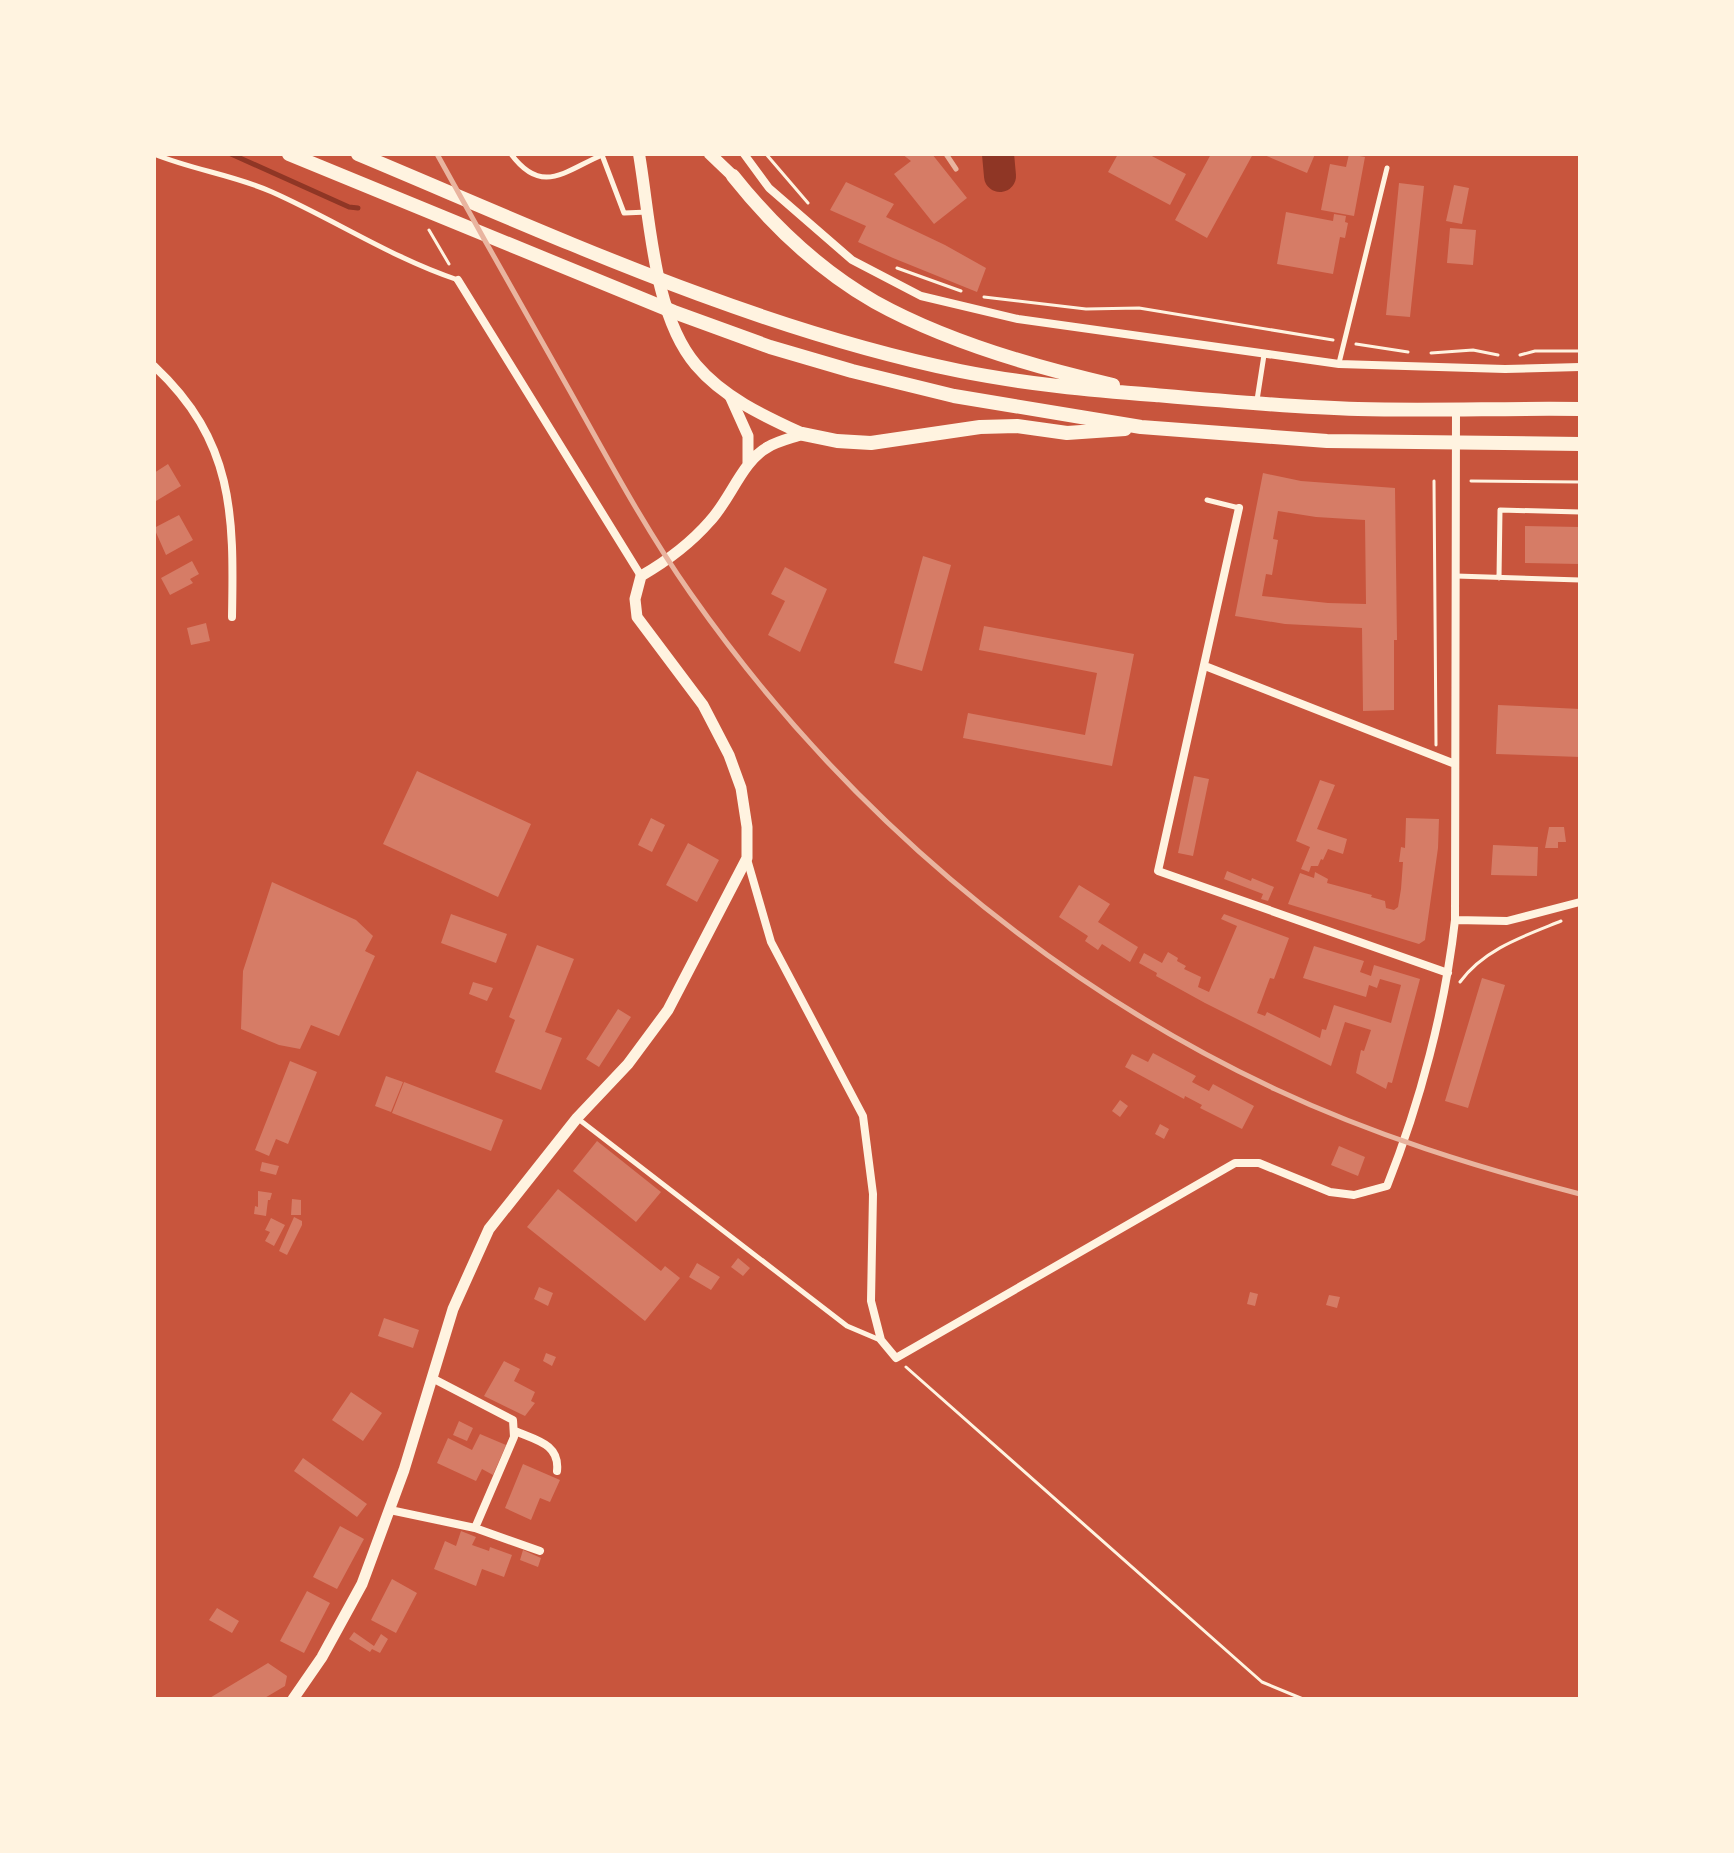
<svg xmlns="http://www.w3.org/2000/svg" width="1734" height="1853" font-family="Poppins,sans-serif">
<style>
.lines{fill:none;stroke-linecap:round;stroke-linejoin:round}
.stream{stroke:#8f3625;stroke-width:5}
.river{stroke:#8f3625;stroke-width:32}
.building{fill:#d67c66;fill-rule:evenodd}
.path{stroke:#fff3e0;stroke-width:3}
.service{stroke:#fff3e0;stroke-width:5}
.minor{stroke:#fff3e0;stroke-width:8}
.tertiary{stroke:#fff3e0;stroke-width:11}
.secondary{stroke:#fff3e0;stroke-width:12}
.primary{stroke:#fff3e0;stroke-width:14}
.rail{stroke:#e9b49f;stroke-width:5}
</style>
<rect width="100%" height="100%" fill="#c8553d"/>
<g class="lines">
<path class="stream" d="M231 154 349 207 358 208"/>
<path class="river" d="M998 154 1000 176"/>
</g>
<path class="building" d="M902 154H932L967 198 934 224 894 174 911 161Z
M1118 154H1148L1186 174 1170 205 1108 172Z
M1211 154H1253L1207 238 1175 220Z
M1262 154H1315L1307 173Z
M1349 154 1365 157 1354 216 1321 210 1330 164 1346 167Z
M846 182 894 204 886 217 945 245 986 268 977 292 893 258 858 242 866 226 830 210Z
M1399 183 1424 186 1410 317 1386 315Z
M1454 185 1469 188 1462 224 1446 221Z
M1286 212 1333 221 1334 214 1346 216 1345 222 1348 223 1345 238 1340 237 1333 274 1277 264Z
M1450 228 1476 230 1473 265 1447 263Z
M168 464 181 486 156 501 154 473Z
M1263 473 1301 481 1395 488 1397 640H1394V710L1363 711 1362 628 1285 624 1235 616ZM1278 511 1316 517 1365 520 1366 604 1328 603 1262 596 1266 574 1272 575 1278 540 1273 539Z
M179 515 193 540 166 555 154 528Z
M1525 526 1580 527V564L1525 563Z
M923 556 951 565 922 671 894 663Z
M192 561 199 574 190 579 193 583 170 595 161 578Z
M785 567 827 589 800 652 768 635 785 601 771 594Z
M206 623 210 641 191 645 187 628Z
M984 626 1134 654 1112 766 963 738 968 713 1085 735 1097 673 979 650Z
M1498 705 1580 709V757L1496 754Z
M417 771 531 824 498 897 383 844Z
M1194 776 1209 779 1193 856 1178 853Z
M1320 780 1335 785 1317 829 1347 839 1343 854 1328 849 1323 860 1321 859 1318 866H1311L1309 872 1301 869 1310 847 1296 841Z
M651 818 665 825 652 852 638 845Z
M1406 818 1439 819 1438 848 1425 940 1419 944 1288 904 1300 873 1314 878 1315 872 1328 879 1327 883 1372 895 1371 897 1385 901 1386 908 1394 910 1398 907 1401 889 1403 862H1399L1401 847 1405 848Z
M1549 827H1564L1566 842H1558V848H1545Z
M688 843 719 860 697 902 666 885Z
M1493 845 1538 847 1537 876 1491 875Z
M1227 871 1251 881 1252 878 1274 887 1268 901 1261 899 1263 894 1224 879Z
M272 882 356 920 373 936 365 951 375 956 339 1036 311 1025 300 1049 279 1045 241 1029 243 971Z
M1079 885 1110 904 1098 922 1138 947 1130 962 1102 944 1098 950 1085 941 1088 936 1059 917Z
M451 914 507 934 496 963 441 943Z
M1224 914 1289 938 1274 979 1270 978 1257 1013 1265 1016 1267 1012 1320 1038 1322 1029 1326 1030 1334 1005 1391 1023 1401 985 1380 979 1377 988 1369 985 1366 997 1303 978 1314 946 1364 961 1360 972 1371 976 1374 965 1420 979 1392 1083 1388 1082 1386 1089 1356 1073 1361 1050 1364 1051 1371 1030 1345 1022 1331 1066 1205 1003 1156 976 1157 973 1139 963 1144 953 1162 963 1168 952 1178 958 1177 961 1186 966 1184 969 1201 977 1198 987 1209 992 1237 926 1221 919Z
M537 945 574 959 545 1032 562 1038 541 1090 495 1072 515 1020 509 1017Z
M1482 978 1505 985 1468 1108 1445 1101Z
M473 982 493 988 487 1001 469 994Z
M618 1009 631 1017 599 1067 586 1059Z
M1153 1053 1196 1076 1192 1082 1209 1091 1213 1084 1254 1106 1242 1129 1200 1108 1202 1105 1185 1096 1184 1099 1125 1067 1132 1054 1148 1062Z
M290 1061 317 1072 288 1144 276 1139 269 1156 255 1150Z
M386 1076 403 1082 391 1112 375 1106Z
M404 1082 503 1120 491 1151 392 1113Z
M1120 1100 1128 1106 1120 1117 1112 1111Z
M1160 1124 1169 1129 1164 1139 1155 1134Z
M597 1141 661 1192 636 1222 573 1171Z
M1339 1146 1365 1157 1358 1176 1331 1165Z
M262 1162 279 1166 276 1175 260 1171Z
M558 1189 661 1271 665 1266 680 1278 645 1321 527 1227Z
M258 1191 272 1193 270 1200H268L266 1216 254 1214 255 1206 258 1207Z
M292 1199 301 1200V1215H291Z
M294 1217 302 1221V1225L287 1255 279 1251Z
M271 1218 285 1225 274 1246 265 1241 270 1232 265 1230Z
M738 1258 750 1268 743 1276 731 1267Z
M697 1263 720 1277 711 1290 689 1277Z
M539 1287 553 1293 548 1306 534 1299Z
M1250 1292 1258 1294 1255 1306 1247 1304Z
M1329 1295 1340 1297 1337 1308 1326 1305Z
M384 1318 419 1330 413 1348 378 1336Z
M546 1353 556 1357 552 1366 543 1361Z
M504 1361 520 1369 514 1381 535 1392 531 1401 535 1403 525 1416 484 1396Z
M351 1392 382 1413 363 1441 332 1420Z
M459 1421 473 1428 467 1441 453 1435Z
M480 1434 506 1445 493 1475 482 1469 476 1481 437 1463 448 1438 472 1450Z
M303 1458 367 1504 357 1517 294 1471Z
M523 1464 560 1480 550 1502 540 1498 531 1520 505 1508Z
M340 1526 364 1539 337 1589 313 1577Z
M461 1531 476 1537 472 1545 489 1551 490 1547 512 1555 504 1577 482 1569 476 1586 434 1569 445 1541 456 1546Z
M523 1550 541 1558 538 1567 520 1560Z
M392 1579 417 1593 396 1633 371 1620Z
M307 1591 330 1603 304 1653 280 1641Z
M217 1608 239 1621 232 1633 209 1620Z
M354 1632 374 1646 381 1634 388 1639 380 1653 372 1649 370 1652 349 1639Z
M268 1663 287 1676 285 1686 263 1699H208Z"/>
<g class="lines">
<path class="path" d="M766 154 808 203
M429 230 449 264
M897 268 961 291
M984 297 1086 309 1139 308 1333 340
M1356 344 1408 352
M1431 353 1473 350 1498 355
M1520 355 1535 351H1580
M1434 481 1436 745
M1471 481 1580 482
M1460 982C1484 949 1524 936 1561 921
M906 1367 1262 1682 1303 1699"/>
<path class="service" d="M154 154C193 170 234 175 272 192 335 220 392 258 458 280
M511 154C542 196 565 171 602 155
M602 155 624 213 648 212
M1339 363 1387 168
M1257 400 1264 355
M1207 500 1239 508
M1456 576 1580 580
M1499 578 1500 510 1580 512
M577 1118 847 1326 880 1340"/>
<path class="minor" d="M744 154 769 188 852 260 921 296 1018 319 1339 364 1505 369 1580 367
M458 280 641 576
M154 366C234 441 234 514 232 617
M1239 508 1158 871 1448 973
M1205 666 1455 764
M747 859 771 942 863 1116 873 1194 871 1301 881 1340 896 1358 1235 1163H1259L1330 1192 1354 1195 1387 1186C1420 1103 1445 1009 1455 920L1456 409
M1455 920 1507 921 1580 902
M432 1378 513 1420 514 1437 475 1528
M515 1431C536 1440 560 1444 557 1471
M390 1510 475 1528 540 1551"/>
<path class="tertiary" d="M730 396 748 436V464
M293 1699 322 1657 362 1584 404 1470 453 1309 489 1229 577 1118 628 1064 668 1010 747 858V827L741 788 729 755 703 705 637 617 635 599 641 576C667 561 690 544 710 521 730 500 743 460 768 447 778 441 792 438 803 434"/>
<path class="secondary" d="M639 154C650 217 653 315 696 365 724 398 764 416 803 434
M710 154 733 176"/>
<path class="primary" d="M289 154 674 312 770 347 852 371 954 396 1141 427 1327 441 1580 444
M358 154C554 236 751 328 960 371 1025 384 1090 390 1155 395 1223 401 1290 407 1358 409 1432 411 1506 408 1580 409
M733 176C772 225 821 271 875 302 947 342 1034 367 1113 385
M803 434 837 441 871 443 980 427 1017 426 1067 433 1125 429"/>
<path class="rail" d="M437 154C481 234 526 314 571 393 609 461 646 530 691 594 839 805 1041 979 1275 1089 1373 1135 1476 1167 1580 1194
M946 154 956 169"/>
</g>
<rect width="1734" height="1853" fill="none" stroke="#fff3e0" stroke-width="312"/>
</svg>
